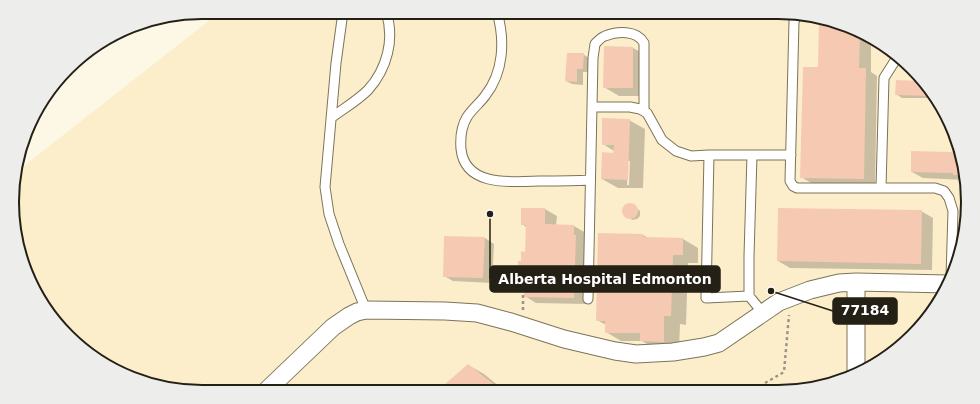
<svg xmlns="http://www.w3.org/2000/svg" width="980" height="404" font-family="'DejaVu Sans',sans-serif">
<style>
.built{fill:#fceeca}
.shadow{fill:#0003;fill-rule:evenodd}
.building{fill:#f6cab2}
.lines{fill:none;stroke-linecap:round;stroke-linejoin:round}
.service-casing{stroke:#7c7359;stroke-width:11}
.minor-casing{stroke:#7c7359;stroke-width:19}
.path{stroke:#9a9587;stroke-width:2.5;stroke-dasharray:3 3;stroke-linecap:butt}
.service{stroke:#fff;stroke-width:9}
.minor{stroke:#fff;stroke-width:17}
.rim{fill:none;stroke:#242016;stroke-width:2}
.leader{fill:none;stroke:#242016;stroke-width:1.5}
.callout-dot{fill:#242016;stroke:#fff;stroke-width:1.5}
.callout{fill:#242016;stroke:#242016;stroke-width:1.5}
.callout-label{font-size:14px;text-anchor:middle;font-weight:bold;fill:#fff}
</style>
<rect width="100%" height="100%" fill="#fdf7e6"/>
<path class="built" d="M220 12H778L839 22 903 59 948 118 968 189 958 263 936 308 903 345 862 372 803 390 202 392 141 382 87 353 44 307 16 239 14 177 15 173Z"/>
<path class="shadow" d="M425 12H436L432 16Z
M820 20 839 22 871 41V72L877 76 875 185 813 184 801 177 819 68Z
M605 47 633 48 648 56V96H619L604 87Z
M583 54 589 58V72H583V85L572 84 566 81V68Z
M897 81 921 82 933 98H902L896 94Z
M629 120 645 129 643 188H618L602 179 614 154V151L603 144ZM628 161H630L629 185H627Z
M954 138 965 180 923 178 912 172 953 153Z
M628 205H632L640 211V216L637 219 632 220 624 213V209Z
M545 209 557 216 556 226H574L586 233 587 243 586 304 536 303 525 296V279L519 275 526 253V227L522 224Z
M921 211 933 218 932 270 790 268 778 261Z
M643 235 648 238 683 239 698 248V263H688L686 325 680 324 679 350H657L642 341H621L606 332V325L597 320Z
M485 238 494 244 492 283 453 281 444 276Z
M468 365 484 374 505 391H439Z"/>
<path class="building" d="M819 19 839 22 860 34 859 68H866L864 179 800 178 803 67H818Z
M604 46 633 47V88H603Z
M567 53H584L583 69H577V82L565 81Z
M896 80 920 81 931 96 895 95Z
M602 118 630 119 628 180 601 179 602 152 613 153 614 145H602Z
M953 136 964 175H953V173L911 172V151L952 152Z
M622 211a8 8 0 1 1 16 0a8 8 0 1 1-16 0Z
M521 208H545V224L574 225V235H576L574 298 524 297V276L518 275V261H521V251L525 252 526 225H521Z
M778 208 922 210 921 264 777 261Z
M598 233 643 234V237L683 238V255H673L671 316H664V342L640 341V333H605V321H596Z
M444 236 485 237 483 278 443 277Z
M468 364 502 391H437Z"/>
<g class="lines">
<defs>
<path id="service" d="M343 12 336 63 325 187 329 214 339 244 366 310
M497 12C505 40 504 72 485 96 480 103 472 109 467 117 461 127 460 137 461 149 465 187 511 182 539 181 556 181 573 181 590 180
M798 15 794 21 790 181 793 186 797 188H935L944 191 949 198 953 211 951 277
M592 107H630L640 109 647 113 662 140 676 151 691 156 709 155
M331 118C343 109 357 101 368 90 387 69 395 39 386 12
M881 188 884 78 898 56
M749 296 706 298 709 155H752
M588 299 593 58 595 44C598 41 601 37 605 36 617 31 637 30 644 43V111
M763 313 749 296V256L752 155H791"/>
<path id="minor" d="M856 282V374
M265 392 333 327 349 316 357 312 366 310 445 311 477 313 511 322 564 339 615 351 636 354 673 352 704 347 719 343 779 302 810 290 839 283 856 282 948 284"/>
</defs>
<use href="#service" class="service-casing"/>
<use href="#minor" class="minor-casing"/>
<path class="path" d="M523 310V280
M765 383 784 372 789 315"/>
<use href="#service" class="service"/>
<use href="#minor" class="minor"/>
</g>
<path d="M0 0H980V404H0ZM202 19H778A183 183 0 0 1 961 202V202A183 183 0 0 1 778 385H202A183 183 0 0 1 19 202V202A183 183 0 0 1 202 19Z" fill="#ededec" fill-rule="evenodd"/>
<path class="rim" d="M202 19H778A183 183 0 0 1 961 202V202A183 183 0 0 1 778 385H202A183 183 0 0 1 19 202V202A183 183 0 0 1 202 19Z"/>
<path class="leader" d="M490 214L490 279M771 291L833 311"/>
<g class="callout-dot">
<circle cx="490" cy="214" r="4"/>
<circle cx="771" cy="291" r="4"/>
</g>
<g class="callout">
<rect x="490" y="266" width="230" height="26" rx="4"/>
<rect x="833" y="298" width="64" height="26" rx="4"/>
</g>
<g class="callout-label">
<text x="605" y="284">Alberta Hospital Edmonton</text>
<text x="865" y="315">77184</text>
</g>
</svg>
